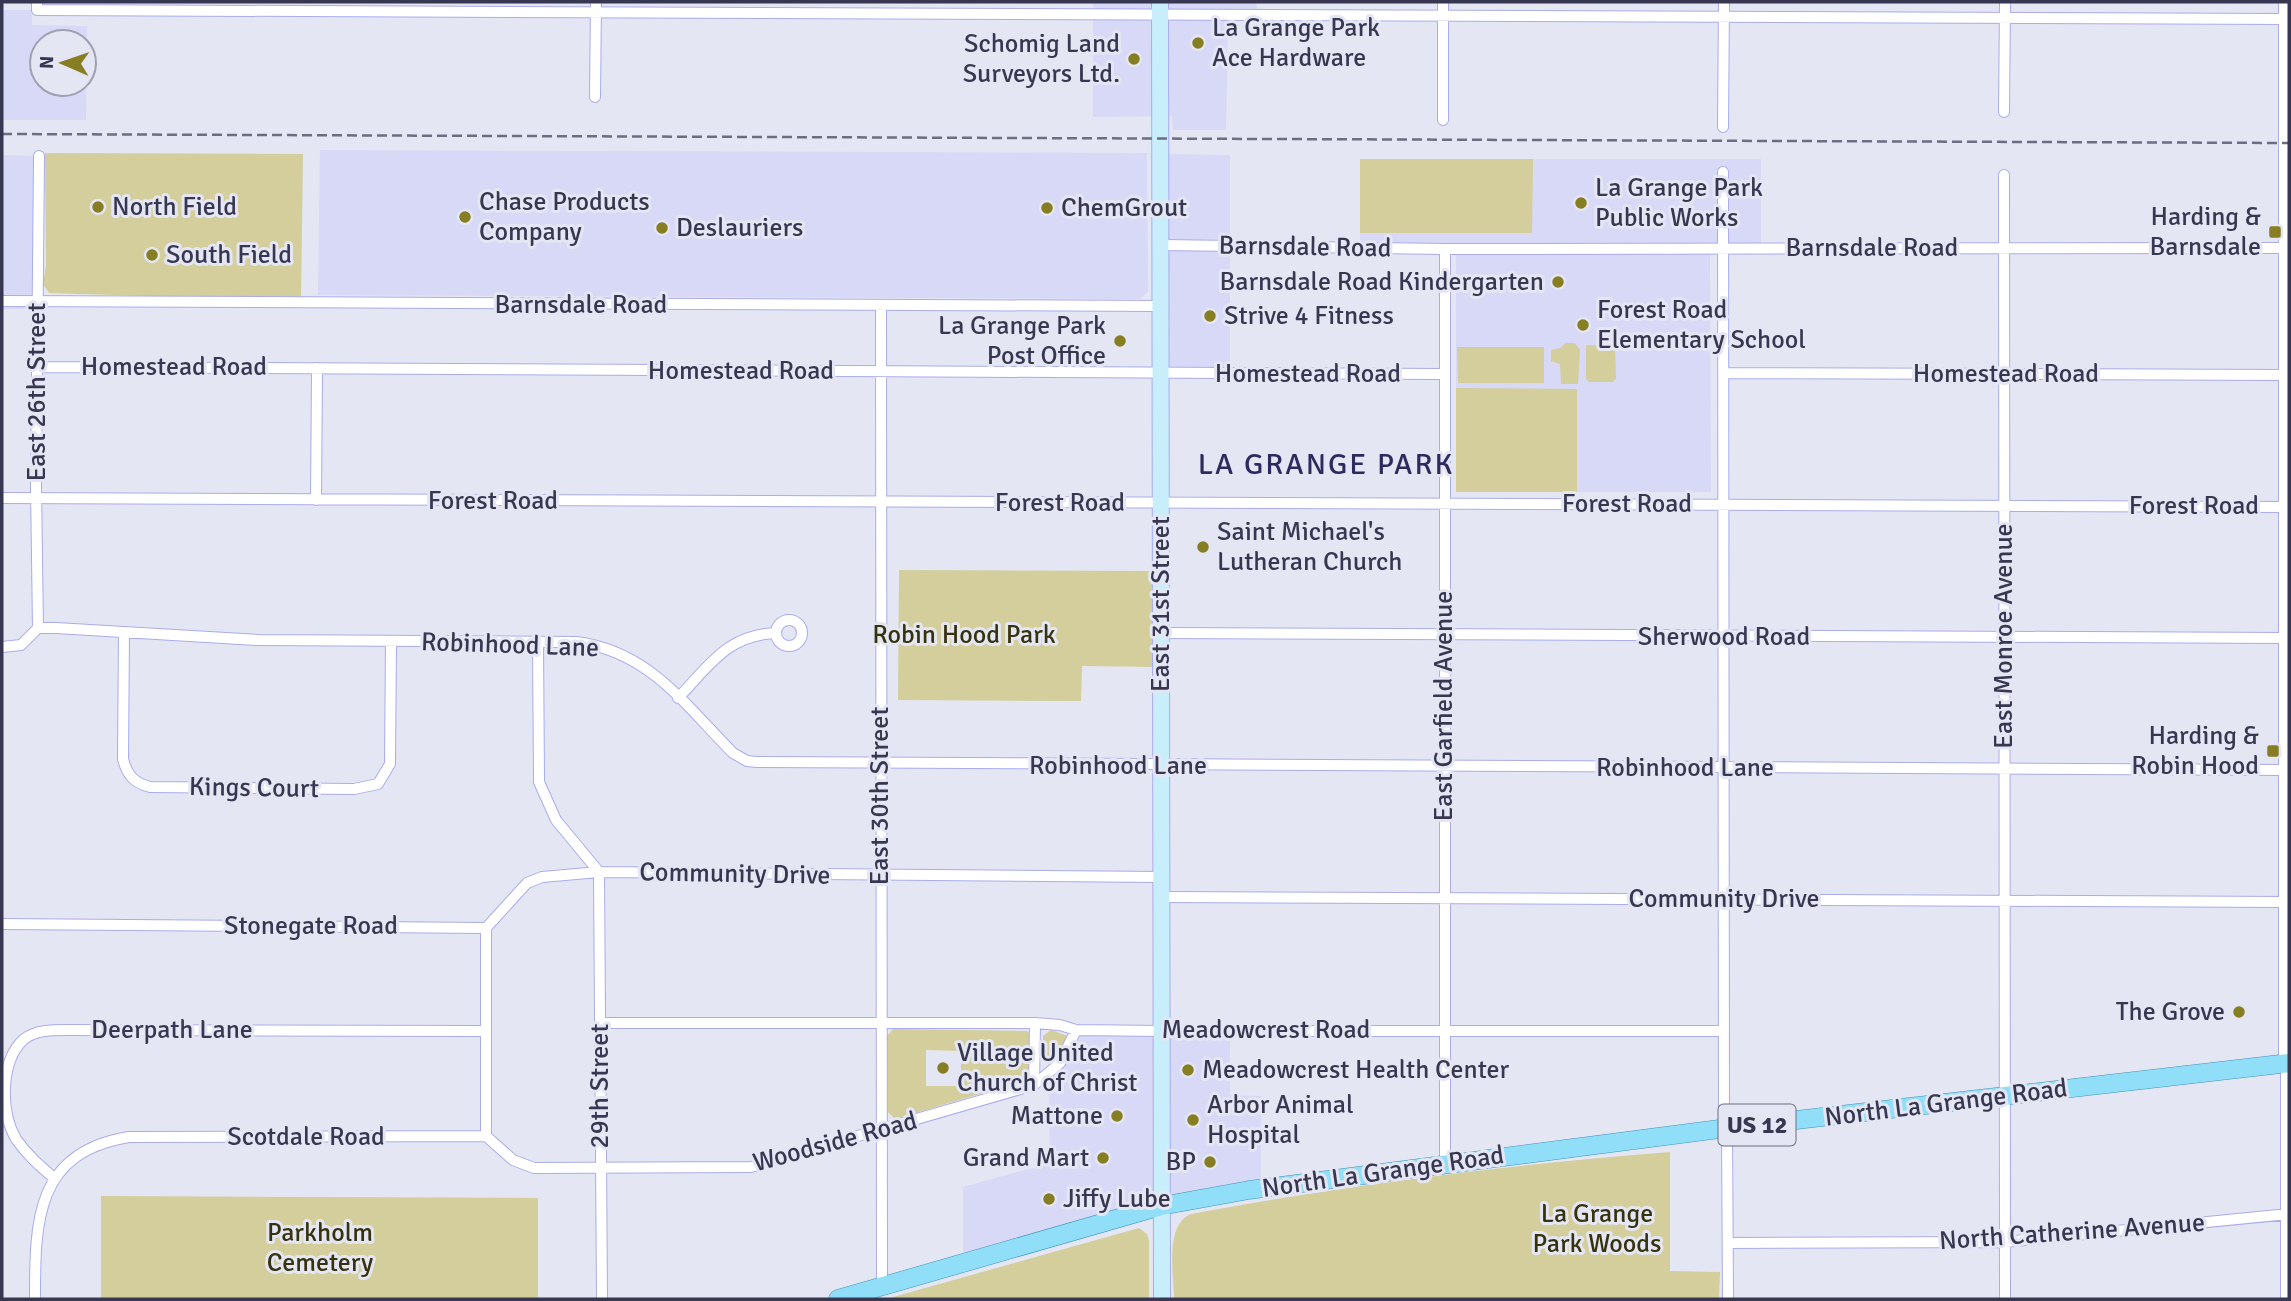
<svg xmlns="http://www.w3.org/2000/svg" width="2291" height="1301" font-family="Signika,sans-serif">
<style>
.built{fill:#d7d9f6;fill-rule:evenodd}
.green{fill:#d3ce9b;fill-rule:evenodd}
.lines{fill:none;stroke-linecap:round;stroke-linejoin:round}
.minor-casing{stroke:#aaaceb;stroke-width:12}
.tertiary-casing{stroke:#aaaceb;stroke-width:16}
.secondary-casing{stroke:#aaaceb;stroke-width:18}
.primary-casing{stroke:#4195b9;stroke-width:19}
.minor{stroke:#fff;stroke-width:10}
.tertiary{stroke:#fff;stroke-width:14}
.secondary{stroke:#c8eefb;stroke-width:16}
.primary{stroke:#90def7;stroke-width:18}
.rail{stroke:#6c6c82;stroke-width:2.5;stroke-dasharray:10 5;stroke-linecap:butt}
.poi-dot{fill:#877d23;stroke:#e5e6f3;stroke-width:2.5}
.labels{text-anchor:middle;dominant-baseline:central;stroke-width:6;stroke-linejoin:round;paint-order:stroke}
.shield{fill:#e5e6f3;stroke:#6b6c82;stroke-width:2}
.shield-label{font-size:24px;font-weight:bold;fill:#373751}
.poi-label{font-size:26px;fill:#373751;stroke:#e5e6f3;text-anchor:start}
.street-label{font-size:26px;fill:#373751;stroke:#e5e6f3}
.park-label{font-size:26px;fill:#36320d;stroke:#e5e6f3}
.quarter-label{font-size:30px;letter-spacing:2px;fill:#2e2a5f;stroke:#e5e6f3}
</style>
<rect width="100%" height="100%" fill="#e5e6f3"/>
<path class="built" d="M1093 2H1257L1256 17H1228L1226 130H1173L1172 116 1093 117Z
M2 10H32V25L87 26 86 120H2ZM42 42H84V84H42Z
M320 150 1147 153 1148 292 1140 299 318 295Z
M1165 154 1230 155V377L1166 376Z
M2 155 34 156 33 309H2Z
M1360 159H1761V249L1710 250 1711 492H1456V253L1360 250Z
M1082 1027H1158L1157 1202 963 1257V1187L1050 1163 1049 1086 1070 1058Z
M1165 1028H1230V1095L1261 1096V1183L1165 1202Z"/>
<path class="green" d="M45 153 303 154 301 301 49 293 43 284 46 265Z
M1360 159H1533L1532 233H1360Z
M1565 343H1575L1580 350 1578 384H1561L1560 364 1551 361V350L1561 348Z
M1586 345 1615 346 1616 379 1612 382H1589L1586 379Z
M1457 347H1544V383H1458Z
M1456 388 1577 389V492H1456Z
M899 570 1159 571 1157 667 1082 666 1081 701 898 700Z
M893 1029 1027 1031 1031 1035 1030 1079 895 1119 888 1112 887 1036ZM926 1050 961 1051V1086H926Z
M1051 1030 1068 1036 1056 1061 1049 1064 1043 1059V1036Z
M1670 1152V1271L1720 1272 1719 1299H1174C1174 1275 1164 1225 1191 1214 1350 1184 1509 1165 1670 1152Z
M101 1196 538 1198V1299H101Z
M1139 1228 1147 1234 1149 1240V1299H886Z"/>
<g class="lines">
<defs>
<path id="minor" d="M37 2V10L2289 19
M595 97 596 2
M2004 112 2005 2
M1443 120V2
M1723 127 1724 2
M1723 172 1724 1129
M2004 175 2005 1299
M1161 245 1445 249 2289 248
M2 301 1161 306
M881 307 882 1286
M37 367 1445 374
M1723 373 2289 375
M2 498 2286 507
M316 500 317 368
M776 633a13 13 0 1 1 26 0a13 13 0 1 1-26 0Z
M38 628 36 487 39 156
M124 633 123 759C127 775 134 783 150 787L354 789 378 784 390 764 391 641
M1161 633 2286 638
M538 642 539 782 556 820 599 872 1161 877
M2 647 21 645 38 628H56L258 640 576 642C649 651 684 704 733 753L747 761 757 762 2286 770
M678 698C710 665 727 635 776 633
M1161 897 2286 902
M2 924 486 928 527 883 542 877 599 872 602 1299
M600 1023H1035L1060 1025 1076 1030 1161 1031H1723
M2286 1063V1299
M1034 1085 1035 1023
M1727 1128 1728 1299
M486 1136 513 1160 534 1168 751 1167 1034 1085 1060 1063 1076 1030
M1445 1164V249
M54 1178C40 1166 27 1155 16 1139 0 1111 0 1061 24 1039 36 1030 52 1030 66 1030L486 1031
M1728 1243 2005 1242 2289 1214
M35 1299C35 1222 35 1152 129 1137L486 1136V928"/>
<path id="tertiary" d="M2286 1063V2"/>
<path id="secondary" d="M1160 2 1162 1299"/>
<path id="primary" d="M838 1299 1161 1206 1249 1190 1727 1128 2289 1063"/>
</defs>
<use href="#minor" class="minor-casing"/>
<use href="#tertiary" class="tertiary-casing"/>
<use href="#secondary" class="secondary-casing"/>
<use href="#primary" class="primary-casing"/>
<use href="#minor" class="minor"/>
<use href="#tertiary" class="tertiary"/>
<use href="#secondary" class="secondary"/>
<use href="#primary" class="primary"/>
<path class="rail" d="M2 134 2289 143"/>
</g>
<g class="poi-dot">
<circle cx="1198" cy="43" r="7"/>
<circle cx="1134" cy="59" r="7"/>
<circle cx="1581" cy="203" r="7"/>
<circle cx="98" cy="207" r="7"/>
<circle cx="1047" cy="208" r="7"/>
<circle cx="465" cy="217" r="7"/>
<circle cx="662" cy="228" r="7"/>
<rect x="2268" y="225" width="14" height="14" rx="3.5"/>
<circle cx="152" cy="255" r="7"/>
<circle cx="1558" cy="282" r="7"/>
<circle cx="1210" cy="316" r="7"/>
<circle cx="1583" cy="325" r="7"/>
<circle cx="1120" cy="341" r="7"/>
<circle cx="1203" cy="547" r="7"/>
<rect x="2266" y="744" width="14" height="14" rx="3.5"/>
<circle cx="2239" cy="1012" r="7"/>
<circle cx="943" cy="1068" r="7"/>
<circle cx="1188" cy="1070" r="7"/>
<circle cx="1117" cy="1116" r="7"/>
<circle cx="1193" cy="1120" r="7"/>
<circle cx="1103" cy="1158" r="7"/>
<circle cx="1210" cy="1162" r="7"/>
<circle cx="1049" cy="1199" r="7"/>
</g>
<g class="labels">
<rect class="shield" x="1718.5" y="1104.5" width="77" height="41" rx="5"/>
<g class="shield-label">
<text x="1757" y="1125">US 12</text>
</g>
<g class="poi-label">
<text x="1212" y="28">La Grange Park<tspan x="1212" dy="30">Ace Hardware</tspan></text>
<text x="1120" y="44" text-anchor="end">Schomig Land<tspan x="1120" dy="30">Surveyors Ltd.</tspan></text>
<text x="1595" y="188">La Grange Park<tspan x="1595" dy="30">Public Works</tspan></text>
<text x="479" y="202">Chase Products<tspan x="479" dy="30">Company</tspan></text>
<text x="112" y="207">North Field</text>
<text x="1061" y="208">ChemGrout</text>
<text x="2261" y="217" text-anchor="end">Harding &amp;<tspan x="2261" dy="30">Barnsdale</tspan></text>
<text x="676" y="228">Deslauriers</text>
<text x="166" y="255">South Field</text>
<text x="1544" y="282" text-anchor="end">Barnsdale Road Kindergarten</text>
<text x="1597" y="310">Forest Road<tspan x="1597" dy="30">Elementary School</tspan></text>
<text x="1224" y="316">Strive 4 Fitness</text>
<text x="1106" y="326" text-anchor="end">La Grange Park<tspan x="1106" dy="30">Post Office</tspan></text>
<text x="1217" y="532">Saint Michael's<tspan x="1217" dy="30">Lutheran Church</tspan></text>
<text x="2259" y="736" text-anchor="end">Harding &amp;<tspan x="2259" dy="30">Robin Hood</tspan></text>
<text x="2225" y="1012" text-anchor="end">The Grove</text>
<text x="957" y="1053">Village United<tspan x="957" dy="30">Church of Christ</tspan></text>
<text x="1202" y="1070">Meadowcrest Health Center</text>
<text x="1207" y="1105">Arbor Animal<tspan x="1207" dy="30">Hospital</tspan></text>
<text x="1103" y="1116" text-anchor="end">Mattone</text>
<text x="1089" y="1158" text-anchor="end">Grand Mart</text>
<text x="1196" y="1162" text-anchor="end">BP</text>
<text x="1063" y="1199">Jiffy Lube</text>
</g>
<g class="street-label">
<text transform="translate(1305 247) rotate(1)">Barnsdale Road</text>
<text x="1872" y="248">Barnsdale Road</text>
<text x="581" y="305">Barnsdale Road</text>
<text x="174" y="367">Homestead Road</text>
<text x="741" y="371">Homestead Road</text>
<text x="1308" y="374">Homestead Road</text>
<text x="2006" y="374">Homestead Road</text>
<text transform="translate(37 392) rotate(-90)">East 26th Street</text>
<text x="493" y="501">Forest Road</text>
<text x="1060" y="503">Forest Road</text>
<text x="1627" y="504">Forest Road</text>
<text x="2194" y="506">Forest Road</text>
<text transform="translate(1161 604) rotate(-90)">East 31st Street</text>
<text transform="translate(2004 636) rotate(-90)">East Monroe Avenue</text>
<text x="1724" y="637">Sherwood Road</text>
<text transform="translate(510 645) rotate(2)">Robinhood Lane</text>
<text transform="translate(1444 706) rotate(-90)">East Garfield Avenue</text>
<text x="1118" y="766">Robinhood Lane</text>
<text x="1685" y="768">Robinhood Lane</text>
<text transform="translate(254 788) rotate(1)">Kings Court</text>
<text transform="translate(880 796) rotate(-90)">East 30th Street</text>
<text transform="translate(735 874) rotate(1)">Community Drive</text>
<text x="1724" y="899">Community Drive</text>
<text x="311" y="926">Stonegate Road</text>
<text x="172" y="1030">Deerpath Lane</text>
<text x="1266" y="1030">Meadowcrest Road</text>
<text transform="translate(600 1086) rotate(-90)">29th Street</text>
<text transform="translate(1946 1103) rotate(-7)">North La Grange Road</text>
<text x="306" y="1137">Scotdale Road</text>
<text transform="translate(835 1142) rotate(-15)">Woodside Road</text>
<text transform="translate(1383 1172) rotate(-8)">North La Grange Road</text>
<text transform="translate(2072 1232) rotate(-4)">North Catherine Avenue</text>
</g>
<g class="park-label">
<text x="964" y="635">Robin Hood Park</text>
<text x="1597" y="1214">La Grange<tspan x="1597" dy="30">Park Woods</tspan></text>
<text x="320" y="1233">Parkholm<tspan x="320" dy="30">Cemetery</tspan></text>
</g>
<g class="quarter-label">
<text x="1326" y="464">LA GRANGE PARK</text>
</g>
</g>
<rect width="2291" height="1301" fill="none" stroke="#373751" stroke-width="7"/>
<g transform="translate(63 63) rotate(272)"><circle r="33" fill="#e5e6f3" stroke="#9fa0b2" stroke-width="2"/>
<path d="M0-5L12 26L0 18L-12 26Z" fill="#877d23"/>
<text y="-10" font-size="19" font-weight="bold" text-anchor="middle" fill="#373751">N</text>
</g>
</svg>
